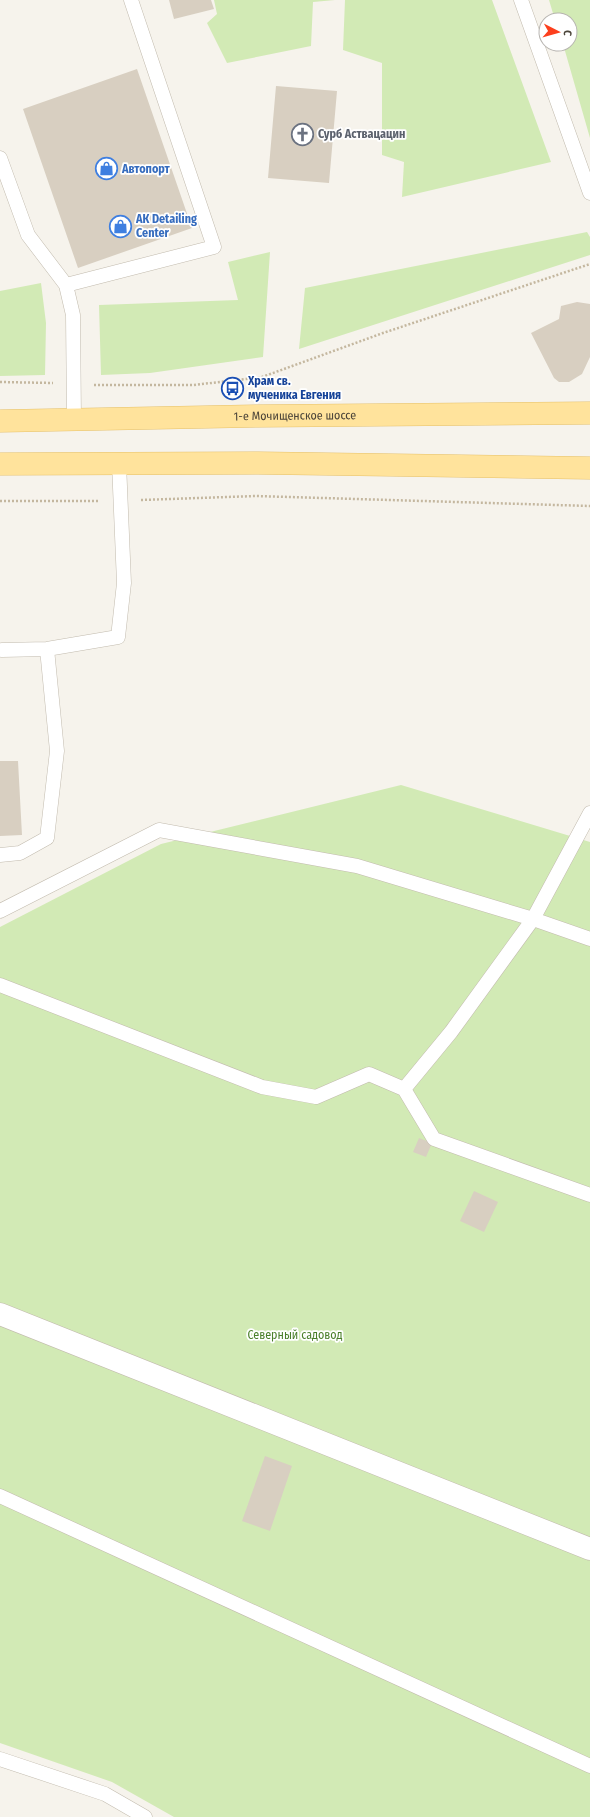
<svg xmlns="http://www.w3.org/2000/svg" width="590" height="1817" font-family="'Fira Sans Condensed',sans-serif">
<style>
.green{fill:#d2eab5}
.building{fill:#d8cfc1}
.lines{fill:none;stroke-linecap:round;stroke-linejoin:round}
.service-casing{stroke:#c2bbae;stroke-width:15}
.minor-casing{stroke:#c2bbae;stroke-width:23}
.primary-casing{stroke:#e6c16a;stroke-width:23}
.path{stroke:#c4b79f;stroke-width:2.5;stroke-dasharray:2 2;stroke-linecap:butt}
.service{stroke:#fff;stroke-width:14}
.minor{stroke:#fff;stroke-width:22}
.primary{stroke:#ffe39c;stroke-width:22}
.labels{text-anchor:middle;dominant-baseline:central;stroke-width:3.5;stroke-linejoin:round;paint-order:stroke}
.worship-label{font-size:12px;font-weight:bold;fill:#5b616d;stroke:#fff;text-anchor:start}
.shop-label{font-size:12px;font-weight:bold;fill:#366cbe;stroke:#fff;text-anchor:start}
.transit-label{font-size:12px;font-weight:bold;fill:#164399;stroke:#fff;text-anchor:start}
.street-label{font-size:12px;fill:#4b4439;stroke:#fff}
.park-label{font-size:12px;fill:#4a7f2a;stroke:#fff}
</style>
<rect width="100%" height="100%" fill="#f6f3ec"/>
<path class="green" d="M214 0H335L313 2 311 46 227 63 207 23 217 14Z
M345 0H492L551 162 402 197 404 162 382 155V63L343 50Z
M549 0H590V138L563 44H570V20H555Z
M587 232 590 237V255L299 349 305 288Z
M270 252 263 357 150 373 101 375 99 305 238 300 228 262Z
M41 283 46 323 45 375 0 376V291Z
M401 785 590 842V1817H174L112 1782 0 1743V927L161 844Z"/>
<path class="building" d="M169 0H211L214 9 174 19Z
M137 69 192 228 78 268 23 109Z
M276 86 337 91 329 183 268 178Z
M577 302 590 304V357L582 374 569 382H559L554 378 531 333 559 319 561 306Z
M0 761H18L22 835 0 836Z
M419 1138 432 1143 426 1157 413 1152Z
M474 1191 498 1202 484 1232 460 1221Z
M265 1456 292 1466 270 1531 242 1521Z"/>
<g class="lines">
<defs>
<path id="service" d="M521 0 590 193
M0 158 28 235 66 285 73 315 74 420
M66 285 214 247 131 0
M2 650 47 649 118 637 124 583 119 463
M0 855 20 853 47 838 57 751 47 649
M0 911 159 830 357 866 533 919 590 939
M0 985 262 1087 316 1097 369 1074 404 1089 434 1139 590 1195
M404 1089 451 1032 533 919 590 813
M0 1496 590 1766
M0 1759 105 1794 145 1817"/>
<path id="minor" d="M0 1314 590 1549"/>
<g id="primary">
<path id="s1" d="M0 421 257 416 590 413"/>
<path d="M0 464 258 463 590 468"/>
</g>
</defs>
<use href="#service" class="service-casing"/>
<use href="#minor" class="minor-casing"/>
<use href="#primary" class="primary-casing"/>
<path class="path" d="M0 382 53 383
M94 385H194L262 377 383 333 590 264
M141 500 256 496 590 506
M0 501H100"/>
<use href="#service" class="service"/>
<use href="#minor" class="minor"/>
<use href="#primary" class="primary"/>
</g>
<defs>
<symbol id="church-ring" viewBox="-11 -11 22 22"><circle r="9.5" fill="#fff" stroke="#6b7280" stroke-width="1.5"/><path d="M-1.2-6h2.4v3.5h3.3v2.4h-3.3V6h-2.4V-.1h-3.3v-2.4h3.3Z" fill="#6b7280"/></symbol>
<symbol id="shop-ring" viewBox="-11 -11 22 22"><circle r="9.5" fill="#fff" stroke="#3f7fe0" stroke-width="1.5"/><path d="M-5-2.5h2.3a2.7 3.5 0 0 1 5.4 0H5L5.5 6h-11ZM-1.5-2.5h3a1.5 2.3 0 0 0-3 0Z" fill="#3f7fe0"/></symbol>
<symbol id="bus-ring" viewBox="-11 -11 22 22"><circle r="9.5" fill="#fff" stroke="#1a4fb4" stroke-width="1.5"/><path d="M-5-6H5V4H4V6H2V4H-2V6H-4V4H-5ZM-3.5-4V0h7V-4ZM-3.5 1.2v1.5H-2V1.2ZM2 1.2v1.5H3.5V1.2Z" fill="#1a4fb4"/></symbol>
</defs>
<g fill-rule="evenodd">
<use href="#church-ring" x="290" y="122" width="25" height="25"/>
<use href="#shop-ring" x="94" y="156" width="25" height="25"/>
<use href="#shop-ring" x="108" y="214" width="25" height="25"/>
<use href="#bus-ring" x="220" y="376" width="25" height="25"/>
</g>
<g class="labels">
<g class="worship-label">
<text x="318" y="134">Сурб Аствацацин</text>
</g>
<g class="shop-label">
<text x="122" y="169">Автопорт</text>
<text x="136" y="219">АК Detailing<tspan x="136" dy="14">Center</tspan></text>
</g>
<g class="transit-label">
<text x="248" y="381">Храм св.<tspan x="248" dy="14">мученика Евгения</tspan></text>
</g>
<g class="street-label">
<text stroke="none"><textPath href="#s1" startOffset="295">1-е Мочищенское шоссе</textPath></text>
</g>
<g class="park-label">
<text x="295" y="1335">Северный садовод</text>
</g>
</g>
<g transform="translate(558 32) rotate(96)"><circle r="19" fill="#ffffff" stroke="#b7b4b0"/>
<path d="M0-3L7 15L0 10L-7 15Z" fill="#fc3f1d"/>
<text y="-6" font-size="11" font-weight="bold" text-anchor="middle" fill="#4b4439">С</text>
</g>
</svg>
